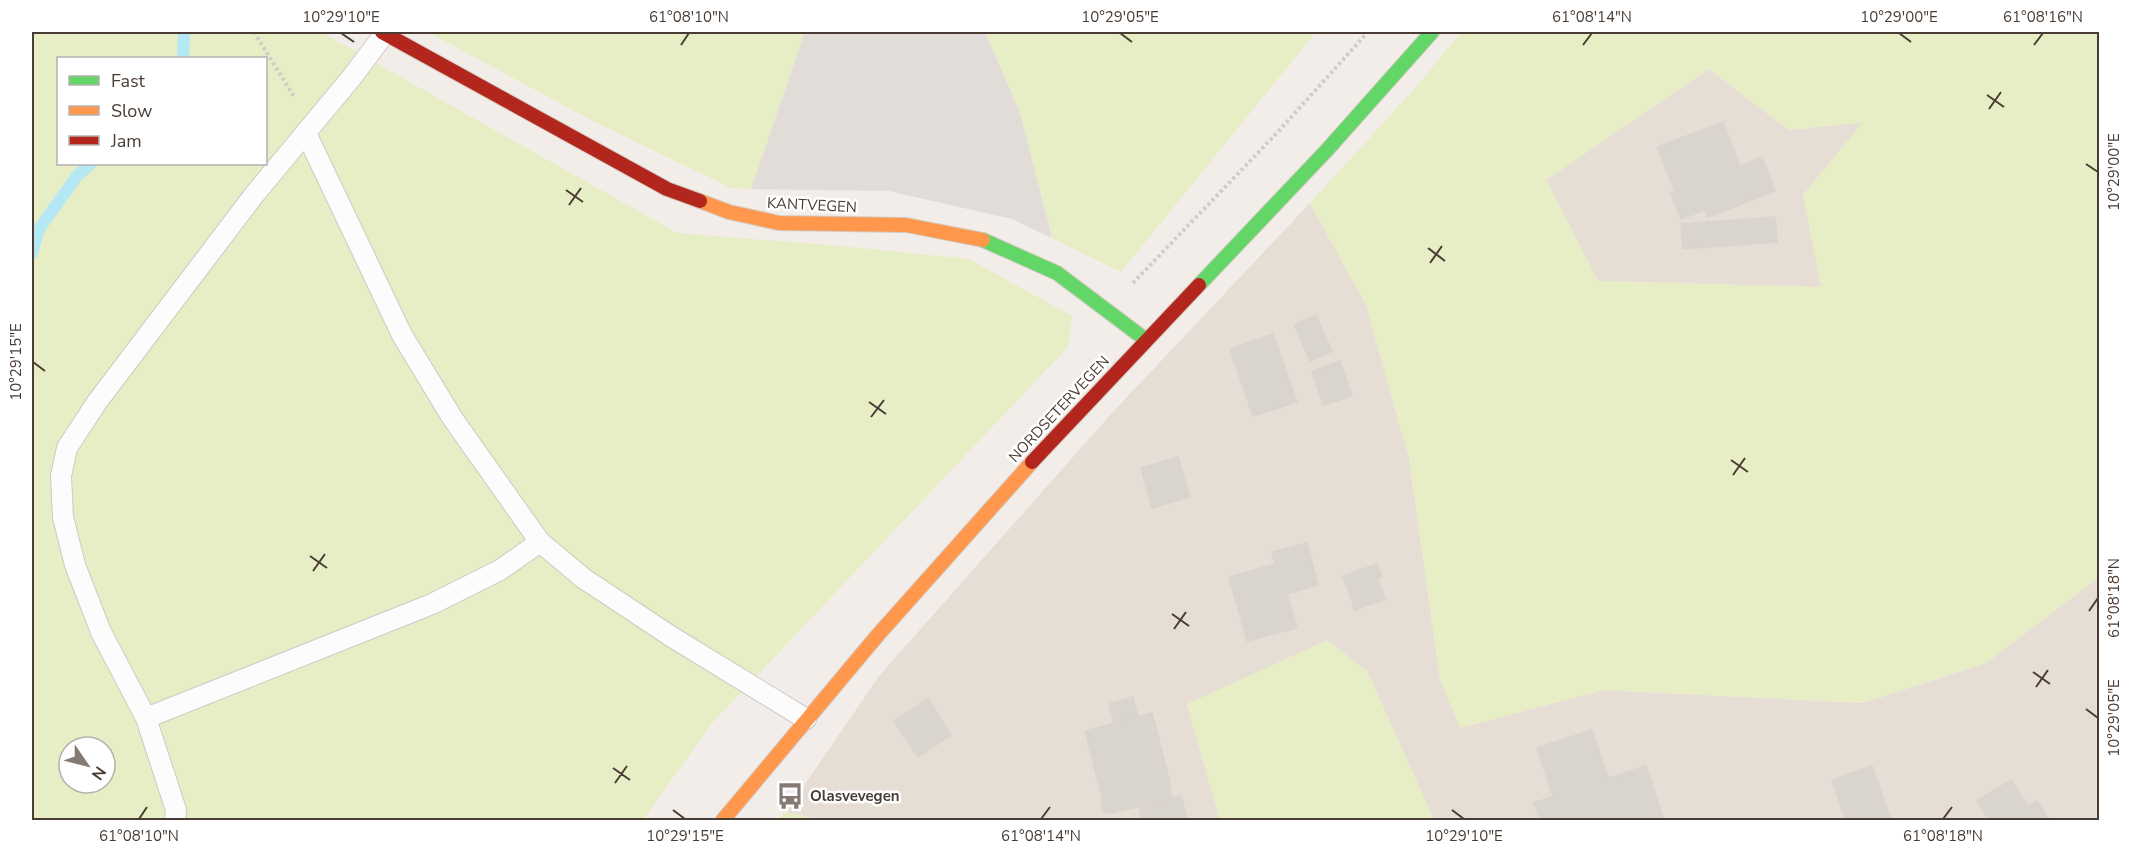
<svg xmlns="http://www.w3.org/2000/svg" width="2131" height="852" font-family="'Nunito Sans',sans-serif">
<style>
.residential{fill:#e6ddd5}
.green{fill:#e7eec5;fill-rule:evenodd}
.parking{fill:#e1dcd8}
.lines{fill:none;stroke-linecap:round;stroke-linejoin:round}
.stream{stroke:#b4e8f4;stroke-width:12}
.building{fill:#dad4cf;stroke:#dad3ce;stroke-width:1.5}
.lane-casing{stroke:#cec9c4;stroke-width:22}
.fast-casing{stroke:#d3cac0;stroke-width:16}
.slow-casing{stroke:#d3cac0;stroke-width:16}
.jam-casing{stroke:#d3cac0;stroke-width:16}
.path{stroke:#d2ccc9;stroke-width:4;stroke-dasharray:3 3;stroke-linecap:butt}
.lane{stroke:#fdfcfc;stroke-width:20}
.fast{stroke:#63d668;stroke-width:14}
.slow{stroke:#ff974d;stroke-width:14}
.jam{stroke:#b3261e;stroke-width:14}
.ticks{fill:none;stroke:#483c34;stroke-width:2}
.labels{text-anchor:middle;dominant-baseline:central;stroke-width:5;stroke-linejoin:round;paint-order:stroke}
.street-label{font-size:15px;fill:#483c34;stroke:#fff}
.poi-label{font-size:15px;font-weight:bold;fill:#483c34;stroke:#fff;text-anchor:start}
.neatline{fill:none;stroke:#483c34;stroke-width:2}
.ticks-label{font-size:15px;text-anchor:middle;fill:#483c34}
</style>
<rect width="100%" height="100%" fill="#f2ede8"/>
<path class="residential" d="M1709 69 1789 130 1864 122 1803 195 1822 287 1598 281 1546 180Z
M1310 203 1366 305 1409 458 1440 679 1460 728 1603 690 1863 703 1986 663 2099 577V820H1434L1367 671 1187 704 1220 820H822L786 812 879 676 1111 414Z"/>
<path class="green" d="M32 32H321L677 233 841 246 969 259 1072 316 1068 347 713 722 643 820H32ZM58 58H266V164H58ZM69 747H105V783H69Z
M428 32H805L751 189 731 188 593 121Z
M985 32H1316L1121 272 1052 238 1020 113Z
M1461 32H2099V577L1986 663 1863 703 1603 690 1460 728 1440 679 1409 458 1366 305 1310 203 1416 87ZM1709 69 1789 130 1863 122 1803 195 1821 287 1598 281 1546 180Z
M1327 640 1367 671 1434 820H1220L1187 704Z
M785 812H786L822 820H777Z"/>
<path class="parking" d="M805 32H985L1020 113 1052 238 1012 219 889 191 751 189Z"/>
<g class="lines">
<path class="stream" d="M183 58 184 32
M32 253 39 229 77 176 90 164"/>
</g>
<path class="building" d="M1723 122 1740 166 1762 157 1775 191 1708 217 1705 210 1681 219 1671 193 1675 192 1657 147Z
M1775 217 1777 242 1683 249 1681 224Z
M1316 315 1332 351 1310 361 1294 325Z
M1273 334 1297 402 1253 416 1230 349Z
M1340 361 1352 396 1323 405 1312 371Z
M1178 457 1190 497 1152 508 1141 468Z
M1307 543 1318 585 1287 594 1297 628 1247 641 1229 577 1275 564 1272 552Z
M1377 564 1382 577 1378 578 1385 599 1355 610 1343 576Z
M1133 697 1138 717 1114 723 1109 704Z
M928 699 951 735 918 757 894 721Z
M1152 713 1171 786 1169 787 1172 798 1112 813 1111 811 1104 813 1101 801H1103L1085 731Z
M1592 730 1608 778 1646 766 1664 820H1540L1534 803 1553 796 1537 748Z
M1872 766 1891 820H1846L1832 780Z
M2012 780 2027 806 2037 801 2049 820H1989L1977 800Z
M1181 796 1187 818 1178 820H1142L1139 807Z"/>
<g class="lines">
<defs>
<path id="lane" d="M306 133 402 335 453 419 540 542 583 578 672 637 806 719
M146 718 432 604 500 570 540 542
M175 820 176 810 146 718 101 632 75 565 63 517 61 476 67 448 97 402 254 195 352 77 385 33"/>
<path id="fast" d="M983 240 1057 273 1146 340
M1199 285 1327 150 1432 32"/>
<path id="slow" d="M700 201 729 212 779 223 906 225 983 240
M723 820 877 636 1032 462"/>
<path id="jam" d="M382 32 667 189 700 201
M1032 462 1199 285"/>
</defs>
<use href="#lane" class="lane-casing"/>
<use href="#fast" class="fast-casing"/>
<use href="#slow" class="slow-casing"/>
<use href="#jam" class="jam-casing"/>
<path class="path" d="M254 32 295 98
M1133 283 1276 134 1368 32"/>
<use href="#lane" class="lane"/>
<use href="#fast" class="fast"/>
<use href="#slow" class="slow"/>
<use href="#jam" class="jam"/>
</g>
<path class="ticks" d="M341 33 354 42M1120 33 1132 42M1899 33 1911 42M681 45 689 33M1583 45 1592 33M2034 45 2043 33M1987 95 2004 107M1989 109 2001 92M2086 164 2098 172M566 190 583 202M569 205 581 188M1428 248 1445 261M1430 263 1442 246M33 362 45 371M869 402 886 414M871 417 884 400M1731 460 1748 472M1733 475 1745 458M310 556 327 568M313 571 325 554M2089 611 2098 598M1172 614 1189 626M1174 629 1186 612M2033 672 2050 684M2036 687 2048 670M2086 709 2098 718M613 768 630 780M615 783 627 766M673 810 685 819M1452 810 1464 819M139 819 147 807M1041 819 1050 807M1943 819 1952 807"/>
<defs>
<symbol id="bus-bare" viewBox="-9 -9 18 18"><path d="M-5-6H5V4H4V6H2V4H-2V6H-4V4H-5ZM-3.5-4V0h7V-4ZM-3.5 1.2v1.5H-2V1.2ZM2 1.2v1.5H3.5V1.2Z" fill="#847a73" stroke="#fff" stroke-width="2.5" paint-order="stroke"/></symbol>
</defs>
<g fill-rule="evenodd">
<use href="#bus-bare" x="771" y="777" width="38" height="38"/>
</g>
<g class="labels">
<g class="street-label">
<text transform="translate(812 205) rotate(3)">KANTVEGEN</text>
<text transform="translate(1059 409) rotate(-47)">NORDSETERVEGEN</text>
</g>
<g class="poi-label">
<text x="810" y="796">Olasvevegen</text>
</g>
</g>
<rect width="2131" height="852" fill="none" stroke="#ffffff" stroke-width="66"/>
<rect x="57" y="57" width="210" height="108" fill="#ffffff" stroke="#b6b1ae" stroke-width="1.5"/>
<rect x="69" y="76" width="30" height="9" fill="#63d668" stroke="#b6b1ae" stroke-width="1.5"/>
<text x="111" y="87" font-size="18" fill="#483c34">Fast</text>
<rect x="69" y="106" width="30" height="9" fill="#ff974d" stroke="#b6b1ae" stroke-width="1.5"/>
<text x="111" y="117" font-size="18" fill="#483c34">Slow</text>
<rect x="69" y="136" width="30" height="9" fill="#b3261e" stroke="#b6b1ae" stroke-width="1.5"/>
<text x="111" y="147" font-size="18" fill="#483c34">Jam</text>
<g transform="translate(87 765) rotate(125)"><circle r="28" fill="#ffffff" stroke="#b6b1ae" stroke-width="1.5"/>
<path d="M0-4.5L10 22L0 15L-10 22Z" fill="#847a73"/>
<text y="-9" font-size="16" font-weight="bold" text-anchor="middle" fill="#483c34">N</text>
</g>
<rect x="33" y="33" width="2065" height="786" class="neatline"/>
<g class="ticks-label">
<text x="341" y="22">10°29'10"E</text>
<text x="689" y="22">61°08'10"N</text>
<text x="1120" y="22">10°29'05"E</text>
<text x="1592" y="22">61°08'14"N</text>
<text x="1899" y="22">10°29'00"E</text>
<text x="2043" y="22">61°08'16"N</text>
<text transform="translate(2114 172) rotate(-90)" y="5">10°29'00"E</text>
<text transform="translate(16 362) rotate(-90)" y="5">10°29'15"E</text>
<text transform="translate(2114 598) rotate(-90)" y="5">61°08'18"N</text>
<text transform="translate(2114 718) rotate(-90)" y="5">10°29'05"E</text>
<text x="139" y="841">61°08'10"N</text>
<text x="685" y="841">10°29'15"E</text>
<text x="1041" y="841">61°08'14"N</text>
<text x="1464" y="841">10°29'10"E</text>
<text x="1943" y="841">61°08'18"N</text>
</g>
</svg>
